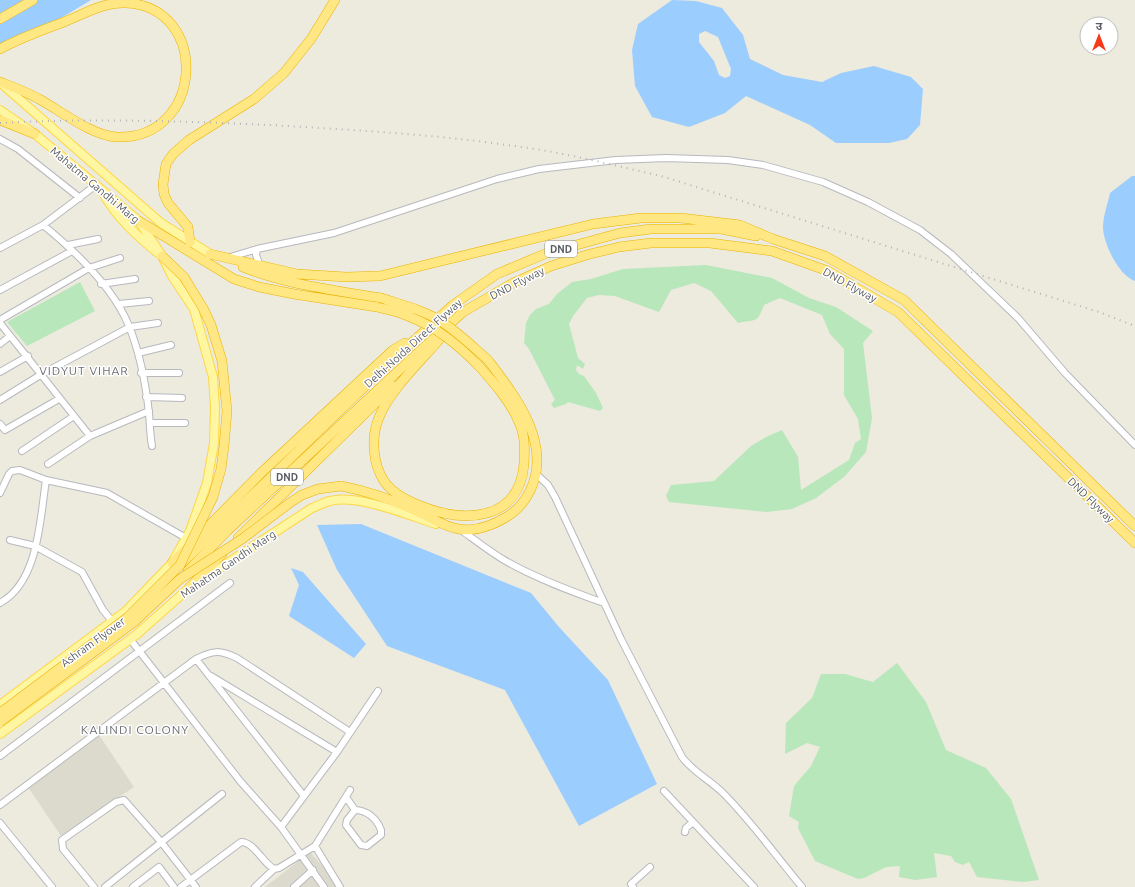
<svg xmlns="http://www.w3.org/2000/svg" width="1135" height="887" font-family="Ubuntu,'Noto Sans Devanagari',sans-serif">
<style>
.education{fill:#dcdacd}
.green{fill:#b8e7bb}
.water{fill:#9ccdff;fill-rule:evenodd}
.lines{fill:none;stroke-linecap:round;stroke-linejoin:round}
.minor-casing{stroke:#b7b9bf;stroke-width:8}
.major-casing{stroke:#fed746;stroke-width:10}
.highway-casing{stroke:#ebb200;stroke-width:10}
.minor{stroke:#fff;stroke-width:6}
.major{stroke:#fff6a1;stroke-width:8}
.highway{stroke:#ffe883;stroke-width:9}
.rail{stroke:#b3b4b4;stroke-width:2;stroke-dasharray:1 5;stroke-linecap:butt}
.highway-bridge-casing{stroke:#ebb200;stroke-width:10;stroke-linecap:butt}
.highway-bridge{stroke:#ffe883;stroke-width:9}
.labels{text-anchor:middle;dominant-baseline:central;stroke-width:3;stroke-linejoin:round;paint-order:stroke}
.shield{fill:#fff;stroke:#8a8c90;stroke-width:1}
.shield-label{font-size:10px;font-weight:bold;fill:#585b61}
.street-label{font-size:11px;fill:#585b61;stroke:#fff}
.neighbourhood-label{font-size:12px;letter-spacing:1px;fill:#696d73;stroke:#fff}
</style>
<rect width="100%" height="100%" fill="#edeade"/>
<path class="education" d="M99 735 134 787 61 836 26 784Z
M310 852 333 878 338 887H265Z"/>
<path class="green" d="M706 265 772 278 809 298 836 307 873 331 863 343 872 418 866 452 844 477 816 498 792 509 767 512 669 502 666 496 671 485 714 481 751 446 766 437 782 430 798 457 801 490 849 460 855 443 861 439 858 419 844 395V349L830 334 822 315 780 298 764 305C757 324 756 319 738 323L711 291 694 283 671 290 659 312 615 296 599 295 587 298 573 316 569 324 578 358 585 364 583 369 577 365 576 370 579 374 584 376 596 393 603 408 600 411 568 402 566 404 554 408 551 404 555 400 529 349 524 343 526 323 530 315 536 309 549 304 557 294 572 282 591 279 623 269Z
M80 282 95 311 27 346 7 322Z
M897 663 926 702 946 750 986 768 1011 799 1039 880 1023 882 977 877 969 862 963 865 955 862 951 856 934 853 937 877 915 880 899 877 900 866 886 867 864 878 858 879 815 861 798 828 799 822 789 816 794 786 811 766 820 747 807 743 785 754 786 723 812 698 821 674H845L873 682Z"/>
<path class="water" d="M0 0H91L46 27 0 50Z
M672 0 696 1 722 8 743 35 750 59 783 75 822 82 841 73 874 66 911 77 923 89 920 125 907 139 889 143H836L810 125 746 96 725 113 689 127 652 117 635 86 632 50 638 24ZM705 31 718 37 731 69 730 76 725 78 719 75 714 61 699 42V34Z
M1132 176H1135V281C1119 276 1103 243 1103 227 1103 216 1108 203 1110 193Z
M361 524 531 593 559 627 608 680 657 784 579 826 505 690 387 646 337 570 317 525Z
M291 568 303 572 366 644 354 658 289 616 299 585Z"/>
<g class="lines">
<defs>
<path id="minor" d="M0 139 18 149 80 198
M43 225C75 251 113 287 129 326 139 351 146 386 149 413 150 424 150 435 152 446
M68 245 98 239
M0 248 43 225 96 185
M257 249 256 255 260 266
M227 258 257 249 334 233 497 179 539 169 616 160 666 158 728 160 763 165 823 182 868 202 920 230 951 254 1018 318 1065 373 1135 445
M101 284 135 279
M0 290 72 251
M119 304 149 301
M0 320 89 268 120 258
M0 323 90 436
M0 344 10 336
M138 353 171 345
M0 372 28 356
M141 373H179
M146 397 182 398
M0 400 42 374 130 327 158 323
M150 423H185
M0 424 5 430 59 399
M22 451 74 416
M48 464 90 436 149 411
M535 473 548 485 555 497 621 639 682 757C693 772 710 780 723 793 752 822 776 856 802 887
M0 493 9 474 12 471 20 470 46 480 107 493 186 538
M461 530C475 540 489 551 504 560 535 578 570 591 604 603
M10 540 35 546 82 572 103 610 112 621
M0 603C39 582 40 518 46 480
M130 639 240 781 281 827 337 752 378 691
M196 659 304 796
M211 676 337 752
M0 756 230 583
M664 791 754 887
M346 797 355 810
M0 805 196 659C213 650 220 650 237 658L350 732
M355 810C367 810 377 819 381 830V835L367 846 361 845 346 825 347 820Z
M0 823 52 887
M281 827 324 887
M685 832 686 828 693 822
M315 846 340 887
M94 887 63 849 62 840 116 802 124 800 162 843 196 887
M105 887 222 794
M133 887 159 867 174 887
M181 887 241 842C254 842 263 863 274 869L279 868 315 846 350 790
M255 887 274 869
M294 887 313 870
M633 887 631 884 650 867"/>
<path id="major" d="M2 84 161 223 210 254
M0 110 35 134 139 221 162 256 172 276 194 309 213 377 215 408 214 443 207 483 190 531 172 563 126 611 0 705
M103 193C117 218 136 235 158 253
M0 734 136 635 189 588 312 508C318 506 324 502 330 501 358 494 408 515 436 524"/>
<path id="highway" d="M0 19 33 0
M0 49C20 38 42 30 64 22 84 14 103 2 126 3 211 7 204 140 117 137 92 136 61 111 39 99 27 92 13 87 0 82
M0 120 35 134
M139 221 234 279 259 287 294 294 377 307
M190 242 188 227 168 203 164 194 163 184 166 164 173 154 189 140 254 99 284 73 311 39 335 0
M210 254 297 274 346 277 380 276 593 224 641 218H681L740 225 773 239 825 256 904 300 1135 526
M243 267C287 285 334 290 381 298
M439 340C419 363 388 392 378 420 371 439 373 464 384 481 392 493 408 501 421 506 464 523 519 522 524 464 525 448 525 434 518 420 509 400 494 383 479 366
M341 486C368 491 393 500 418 512 433 518 444 527 459 529 476 532 495 524 508 516 518 510 525 501 530 491 553 443 515 396 488 360
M238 538 393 386
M172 563 261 473 393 350 405 343
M182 563 384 368 453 305 497 274 547 253 620 233 651 229H721L756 236
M188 571 227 531 411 359 463 312 513 283 551 266 590 254 619 247 651 243H710L772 251 828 271 898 312 1135 543
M189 588 222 554"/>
</defs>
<use href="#minor" class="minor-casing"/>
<use href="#major" class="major-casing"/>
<use href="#highway" class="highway-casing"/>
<use href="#minor" class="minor"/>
<use href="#major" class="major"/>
<use href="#highway" class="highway"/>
<path class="rail" d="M0 123C90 118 181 121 271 125 352 130 433 134 514 146 563 152 612 165 661 176L1099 312 1135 326"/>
<defs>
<path id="highway-bridge" d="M381 298C402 305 424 310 442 322 459 333 473 347 488 360
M377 307C388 310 400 312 410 317 437 327 459 346 479 366
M0 713 128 617 180 565 213 497 221 469 224 446 227 411 222 361 211 325 203 308 184 277 162 256
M0 722 134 622 180 579 242 539 291 502 302 495 318 489 341 486"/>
</defs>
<use href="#highway-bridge" class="highway-bridge-casing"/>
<use href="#highway-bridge" class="highway-bridge"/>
</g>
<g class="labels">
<g class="shield">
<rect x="545" y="241" width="32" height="16" rx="3"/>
<rect x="271" y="469" width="32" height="16" rx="3"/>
</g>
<g class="shield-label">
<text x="561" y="249">DND</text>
<text x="287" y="477">DND</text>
</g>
<g class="street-label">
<text transform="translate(95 185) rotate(40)">Mahatma Gandhi Marg</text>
<text transform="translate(517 283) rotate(-27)">DND Flyway</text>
<text transform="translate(850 285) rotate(29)">DND Flyway</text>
<text transform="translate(413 343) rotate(-42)">Delhi-Noida Direct Flyway</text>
<text transform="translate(1091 500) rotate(44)">DND Flyway</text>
<text transform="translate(228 564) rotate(-34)">Mahatma Gandhi Marg</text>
<text transform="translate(93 642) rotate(-36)">Ashram Flyover</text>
</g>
<g class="neighbourhood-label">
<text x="84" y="370">VIDYUT VIHAR</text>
<text x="135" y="729">KALINDI COLONY</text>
</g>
</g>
<g transform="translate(1099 36)"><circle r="19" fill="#ffffff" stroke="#bcbdc0"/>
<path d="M0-3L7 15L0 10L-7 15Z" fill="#f83a19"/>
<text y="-6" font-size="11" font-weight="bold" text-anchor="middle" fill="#585b61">उ</text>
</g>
</svg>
